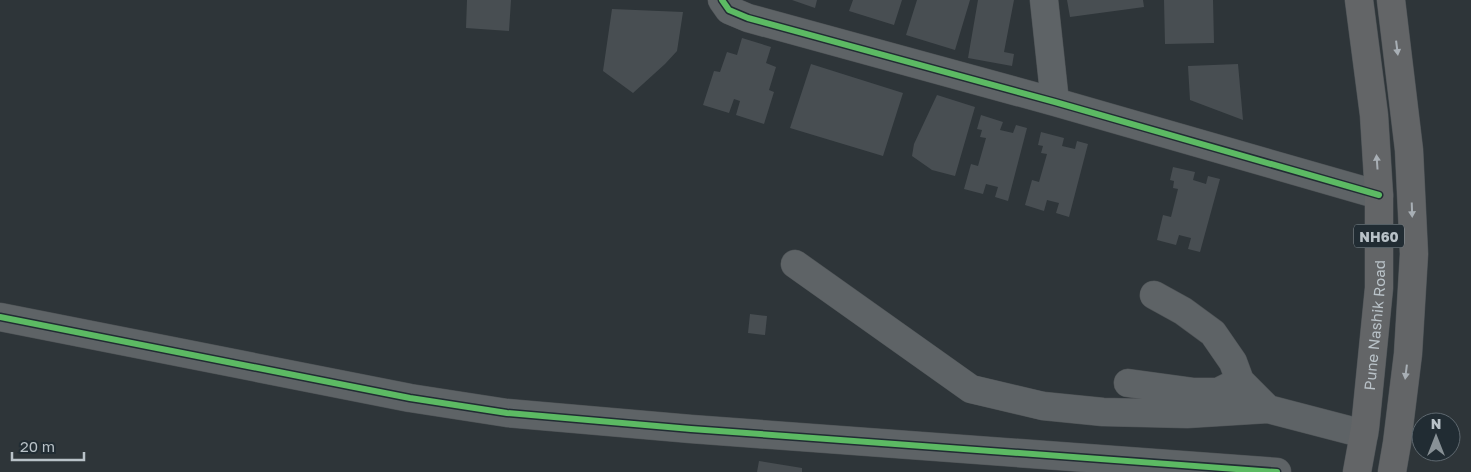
<svg xmlns="http://www.w3.org/2000/svg" width="1471" height="472" font-family="'Golos Text',sans-serif">
<style>
.building{fill:#484e52}
.lines{fill:none;stroke-linecap:round;stroke-linejoin:round}
.minor-casing{stroke:#4c5154;stroke-width:29}
.highway-casing{stroke:#4b5155;stroke-width:29}
.minor{stroke:#5e6366;stroke-width:28}
.highway{stroke:#636567;stroke-width:28}
.cycleway-casing{stroke:#212c33;stroke-width:9}
.cycleway{stroke:#5cba63;stroke-width:6}
.oneway{fill:#a8afb5}
.labels{text-anchor:middle;dominant-baseline:central;stroke-width:4.5;stroke-linejoin:round;paint-order:stroke}
.shield{fill:#212c33;stroke:#8b959b;stroke-width:1}
.shield-label{font-size:14px;font-weight:bold;fill:#b9c2c8}
.street-label{font-size:15px;fill:#b9c2c8;stroke:#212c33}
</style>
<rect width="100%" height="100%" fill="#2e3539"/>
<path class="building" d="M467 0H511L509 31 466 28Z
M792 0H817L815 8Z
M853 0H902L894 25 849 11Z
M917 0H970L955 50 906 35Z
M978 0H1014L1004 52 1014 54 1012 66 968 58Z
M1067 0H1143L1144 7 1070 17Z
M1164 0H1213L1214 43 1165 44Z
M612 9 683 12 677 51 665 64 633 93 603 71Z
M742 38 771 47 766 63 776 67 769 90 774 92 764 124 736 115 740 101 734 99 729 113 703 105 714 71 720 72 727 52 737 55Z
M811 64 903 93 883 156 790 128Z
M1238 64 1243 120 1190 100 1188 66Z
M937 95 975 107 955 176 932 170 912 156 914 144Z
M981 115 1003 122 1000 130 1013 133 1016 125 1027 128 1008 201 995 197 998 187 986 184 983 194 964 189 971 164 978 166 986 138 980 137 982 130 977 129Z
M1041 132 1064 138 1062 146 1075 149 1077 141 1088 144 1069 217 1056 213 1059 203 1047 200 1044 211 1025 205 1032 180 1039 182 1047 154 1041 153 1043 146 1038 145Z
M1173 167 1195 172 1193 180 1206 184 1208 176 1220 179 1200 252 1188 249 1191 238 1179 235 1176 245 1157 240 1163 215 1171 217 1178 189 1173 188 1174 181 1170 180Z
M750 314 767 316 765 335 748 333Z
M759 461 802 468V472H757Z"/>
<g class="lines">
<defs>
<path id="minor" d="M722 0 729 10 748 18 1055 102 1379 195
M1044 0 1055 102
M795 264 971 389 1043 406 1103 412 1187 414 1268 409
M1154 295 1183 311 1213 333 1233 362 1240 381 1268 409 1364 434
M0 317 410 398 507 413 691 429 1277 472
M1128 383 1194 392H1218L1240 381"/>
<g id="highway">
<path d="M1391 0 1409 150 1414 254 1408 354 1397 443 1392 472"/>
<path id="s1" d="M1357 472 1365 428 1379 288V195L1374 115 1359 0"/>
</g>
</defs>
<use href="#minor" class="minor-casing"/>
<use href="#highway" class="highway-casing"/>
<use href="#minor" class="minor"/>
<use href="#highway" class="highway"/>
<defs>
<path id="cycleway" d="M722 0 729 10 748 18 1055 102 1379 195
M0 317 410 398 507 413 691 429 1277 472"/>
</defs>
<use href="#cycleway" class="cycleway-casing"/>
<use href="#cycleway" class="cycleway"/>
</g>
<defs><path id="oneway-solid" d="M-6-.8H1V-3.2L6.5 0L1 3.2V.8H-6Z" transform="scale(1.25)"/></defs>
<g class="oneway">
<use href="#oneway-solid" transform="translate(1397 48) rotate(83)"/>
<use href="#oneway-solid" transform="translate(1377 162) rotate(-94)"/>
<use href="#oneway-solid" transform="translate(1412 210) rotate(88)"/>
<use href="#oneway-solid" transform="translate(1406 372) rotate(97)"/>
</g>
<g class="labels">
<rect class="shield" x="1354" y="224.5" width="50" height="23" rx="4"/>
<g class="shield-label">
<text x="1379" y="236">NH60</text>
</g>
<g class="street-label">
<text stroke="none"><textPath href="#s1" startOffset="148">Pune Nashik Road</textPath></text>
</g>
</g>
<g transform="translate(1436 437)"><circle r="24" fill="#212c33" stroke="#5e686f"/>
<path d="M0-4L9 19L0 12L-9 19Z" fill="#889196"/>
<text y="-8" font-size="14" font-weight="bold" text-anchor="middle" fill="#b9c2c8">N</text>
</g>
<path d="M12 452v8h72v-8" fill="none" stroke="#b9c2c8" stroke-width="2.5"/>
<text x="20" y="452" font-size="15" fill="#b9c2c8" stroke="#212c33" stroke-width="4" paint-order="stroke">20 m</text>
</svg>
